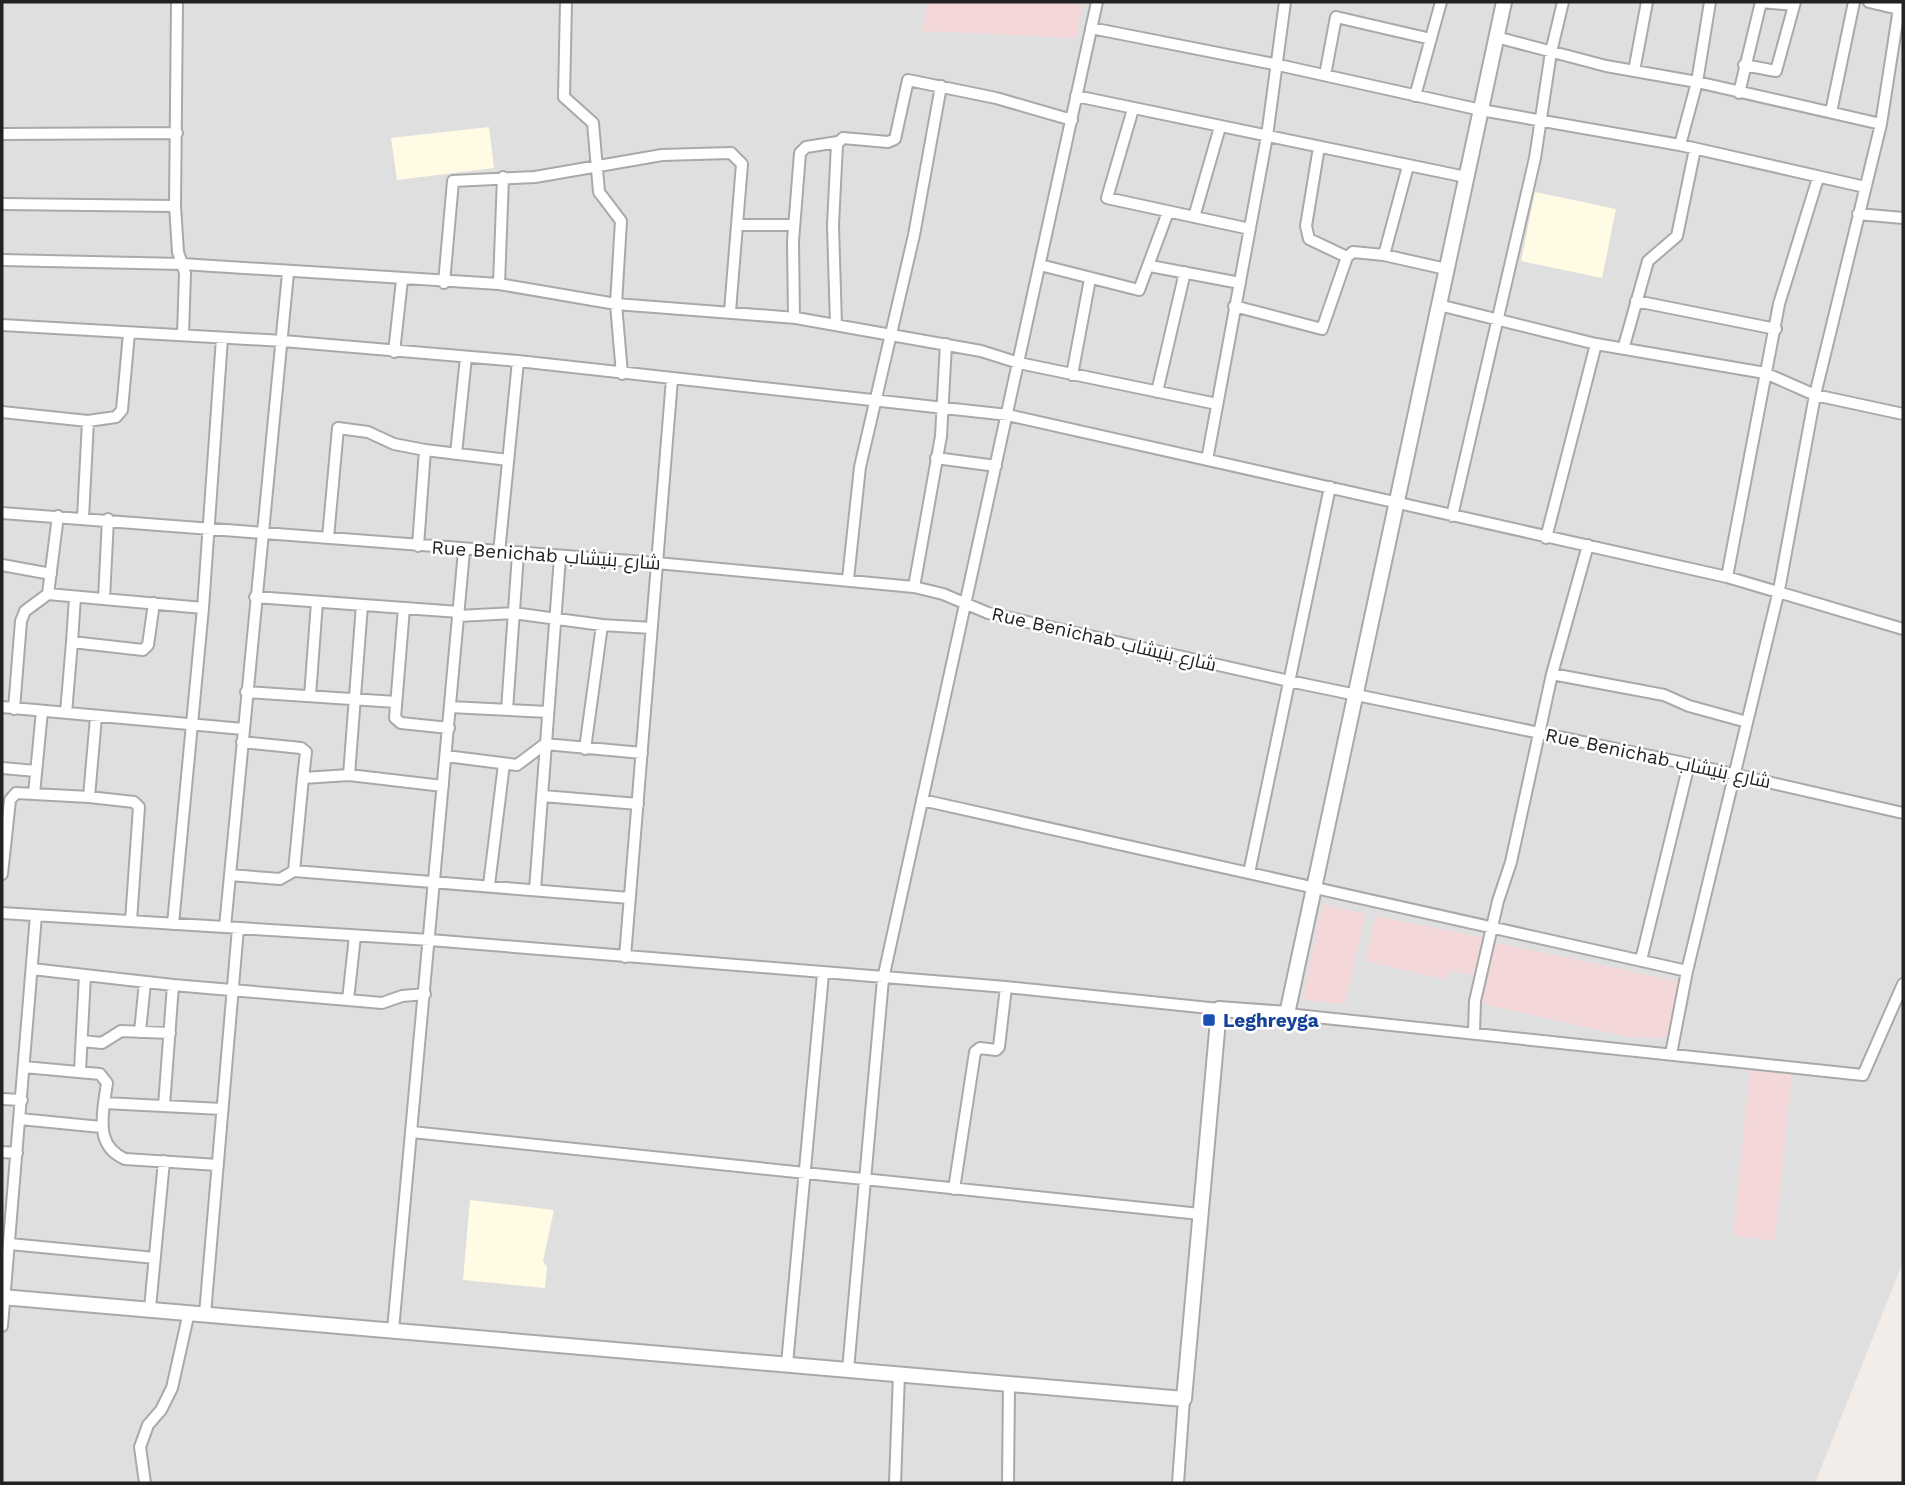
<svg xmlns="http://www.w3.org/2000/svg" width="1905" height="1485" font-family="'Work Sans',Cairo,sans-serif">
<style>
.residential{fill:#e0dfdf}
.commercial{fill:#f4d7d9}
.education{fill:#fffbe4}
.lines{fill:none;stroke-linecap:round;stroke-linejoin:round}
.minor-casing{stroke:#a9a9a9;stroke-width:14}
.tertiary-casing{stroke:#a9a9a9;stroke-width:18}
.minor{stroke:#fff;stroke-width:10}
.tertiary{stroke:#fff;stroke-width:14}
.transit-dot{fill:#1a4fb4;stroke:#fff;stroke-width:2.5}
.labels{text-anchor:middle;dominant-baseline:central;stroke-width:5;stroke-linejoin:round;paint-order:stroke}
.street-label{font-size:19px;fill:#222;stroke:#fff}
.transit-label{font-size:19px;font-weight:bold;fill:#164399;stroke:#fff;text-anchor:start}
</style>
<rect width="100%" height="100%" fill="#f2ede8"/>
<path class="residential" d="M2 2H1903V1262L1815 1483H2Z"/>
<path class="commercial" d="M928 2H1083L1076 38 922 31Z
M1322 904 1365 914 1345 1004 1303 1000Z
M1376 916 1484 938 1475 976 1450 970 1448 980 1365 961Z
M1494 942 1682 982 1671 1038 1629 1037 1479 1003Z
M1750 1067 1792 1071 1775 1241 1733 1236Z"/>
<path class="education" d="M489 127 494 168 397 180 391 138Z
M1535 192 1616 209 1602 278 1521 261Z
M470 1200 554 1210 543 1261 547 1267 545 1288 463 1280Z"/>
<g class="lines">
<defs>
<path id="minor" d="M177 2 175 206 178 252 185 273 183 335
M566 2 564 97 593 123 599 192 621 221 616 304 622 374
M1761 2 1794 5
M1869 2 1903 10
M1091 28 1274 64 1481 110 1680 145 1865 187
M1496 37 1606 66 1697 82 1881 124
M1744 65 1776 71 1795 2
M1634 71 1647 2
M1325 75 1336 17 1431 39
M1739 93 1761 2
M1076 96 1466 177
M1415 96 1441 2
M1133 109 1107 198 1250 229
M1831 112 1854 2
M2 134 177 133
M1680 145 1697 82 1710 2
M1319 147 1306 226 1309 239 1347 257
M2 204 175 206
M1858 214 1903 218
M1194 217 1220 127
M737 225H794
M1384 255 1408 166
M2 260 182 264 499 284 616 304 796 318 981 351 1019 363 1217 404
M1040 265 1139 290 1168 212
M1150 266 1240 283
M444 283 453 181 535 177 662 155 731 153 742 164 730 311
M499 284 503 177
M1636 301 1776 329
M1439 305 1596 344 1765 373 1815 395 1903 414
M1234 306 1322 329 1347 257 1353 252 1384 255 1446 269
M794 318 793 241 800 153 806 147 838 142
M2 325 283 341 518 361 1008 415 1727 577 1903 629
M836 325 833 225 837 144 843 138 888 142 895 139 908 80 996 98 1072 120
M1624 346 1648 261 1677 236 1695 149
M394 352 402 280
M1072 375 1090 279
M1157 392 1185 272
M2 412 88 421 116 417 122 410 129 333
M456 454 466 357
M936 458 996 466
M1207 460 1267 136 1285 2
M2 513 657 563 914 587 943 594 988 613 1289 681 1689 764 1903 813
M1452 516 1535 158 1551 52 1563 2
M83 518 88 421
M328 538 338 428 368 432 394 444 425 450 508 460
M1546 538 1596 344
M418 546 425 450
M499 553 518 361
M2 565 51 574
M1727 577 1779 304 1818 178
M848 579 860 467 914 235 941 86
M914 587 941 436 946 344
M48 594 203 608
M255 597 459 612
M104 599 108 519
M404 608 395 718 401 723 449 728
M458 616 513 613 602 625 652 628
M72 642 75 597
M1552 674 1664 695 1689 706 1747 722
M246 692 396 702
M310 696 317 602
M2 707 243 729
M450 707 548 712
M14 709 21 621 25 611 48 594 58 516
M507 710 518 554
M66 713 72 642 143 650 148 645 154 603
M242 742 301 748 306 752 303 778
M585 749 602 625
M446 756 517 765 545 744 642 753
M2 768 36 771
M349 775 362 605
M34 794 89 797 96 717
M543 796 638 804
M89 797 134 802 139 807 131 921
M922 800 1687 971
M294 871 630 898
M1249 873 1330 487
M2 874 10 800 16 793 34 794 42 711
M230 875 280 879 294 871 303 778 349 775 443 786
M489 885 504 764
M535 890 560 557
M2 913 430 940 1006 987 1219 1009
M173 924 203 608 222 338
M225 927 288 273
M625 957 672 379
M1641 960 1689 764
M32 969 173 985 348 1000 355 936
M348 1000 382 1003 402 996 425 994
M1287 1014 1863 1075 1903 984
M140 1032 145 982
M1474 1032 1475 1001 1498 901 1511 862 1552 674 1588 545
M82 1041 102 1043 121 1031 170 1033
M1671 1054 1687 971 1779 590 1815 395 1881 124 1900 2
M24 1067 100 1074 107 1083 104 1103 222 1109
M80 1071 85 975
M2 1099 22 1100
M104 1103C101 1126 100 1148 125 1159L218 1165
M164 1106 173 985
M20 1119 101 1127
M412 1132 1200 1214
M2 1152 17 1153
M954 1189 975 1052 980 1048 996 1050 999 1047 1006 987
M10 1244 155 1258
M150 1308 164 1161
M205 1314 238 928
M2 1326 36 915
M393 1330 464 551
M787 1364 823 974
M848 1370 883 979 1097 2
M145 1483 140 1447 148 1425 161 1410 172 1388 189 1312
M895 1483 899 1374
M1008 1483 1009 1384
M1178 1483 1184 1399"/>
<path id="tertiary" d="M2 1297 1184 1399 1219 1009 1287 1014 1504 2"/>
</defs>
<use href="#minor" class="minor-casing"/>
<use href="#tertiary" class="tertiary-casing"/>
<use href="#minor" class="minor"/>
<use href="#tertiary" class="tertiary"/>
</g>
<rect class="transit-dot" x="1202" y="1013" width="14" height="14" rx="3.5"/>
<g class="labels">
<g class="street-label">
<text transform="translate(546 555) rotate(4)">Rue Benichab شارع بنيشاب</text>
<text transform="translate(1104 639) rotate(13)">Rue Benichab شارع بنيشاب</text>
<text transform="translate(1658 758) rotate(12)">Rue Benichab شارع بنيشاب</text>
</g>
<g class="transit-label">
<text x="1223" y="1020">Leghreyga</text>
</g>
</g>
<rect width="1905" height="1485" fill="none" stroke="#222222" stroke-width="7"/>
</svg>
